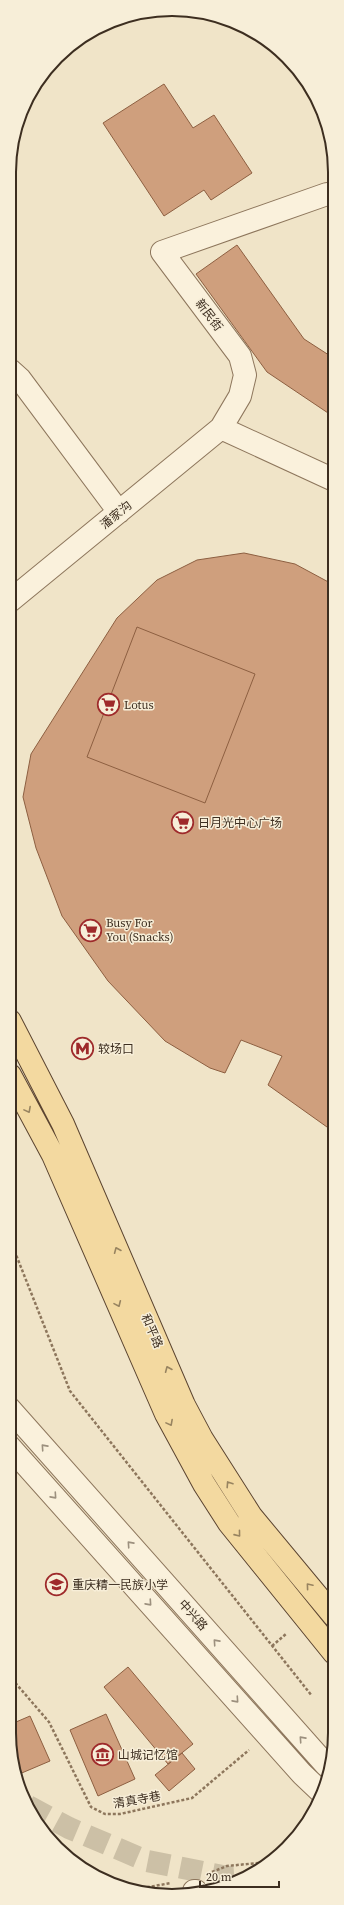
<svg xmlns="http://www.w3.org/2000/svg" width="344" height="1905" font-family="'Source Serif 4','Noto Sans SC',serif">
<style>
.building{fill:#cf9f7d;stroke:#8d5f41}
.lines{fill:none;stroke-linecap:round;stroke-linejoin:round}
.major-tunnel{stroke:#ccc0a6;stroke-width:22;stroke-dasharray:22 11;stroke-linecap:butt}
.minor-casing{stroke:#8d765c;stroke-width:24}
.major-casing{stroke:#5b4430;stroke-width:24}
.path{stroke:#8d765c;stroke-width:2.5;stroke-dasharray:3 2;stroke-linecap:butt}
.minor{stroke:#faf1dc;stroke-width:22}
.major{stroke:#f3d9a0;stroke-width:22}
.oneway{stroke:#988460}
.oneway2{stroke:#9c907e}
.labels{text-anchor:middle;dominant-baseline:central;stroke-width:3;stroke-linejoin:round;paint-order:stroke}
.street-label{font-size:12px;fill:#3d2e20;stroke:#f7eed8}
.poi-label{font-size:12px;fill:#3d2e20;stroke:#f7eed8;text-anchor:start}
.rim{fill:none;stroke:#3d2e20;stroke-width:2}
</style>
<rect width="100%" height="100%" fill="#f0e4c8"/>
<path class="building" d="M164 84 193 128 214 115 252 173 211 200 204 190 164 216 103 123Z
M237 245 304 339 335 359 334 417 267 372 196 274Z
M244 553 295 564 334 585V1132L268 1085 282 1056 241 1040 225 1073 210 1068 165 1041 108 981 62 916 36 848 23 797 31 754 117 618 157 580 197 560Z
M137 627 255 674 205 803 87 757Z
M9 1508 16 1515 9 1521Z
M128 1667 193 1744 168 1764 104 1687Z
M9 1703 17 1722 9 1725Z
M106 1714 135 1779 98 1796 70 1730Z
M30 1716 50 1761 17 1775 9 1725Z
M182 1753 195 1769 169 1791 155 1775Z
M19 1783H20L34 1815 21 1795Z"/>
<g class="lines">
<path class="major-tunnel" d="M28 1806 69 1828 147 1861 228 1877 244 1876"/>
<defs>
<path id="minor" d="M10 370 20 379 119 512
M221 428 334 480
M10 601 221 428 240 396 245 375 240 356 162 252 327 194
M9 1408 326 1765 329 1767
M9 1446 302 1774 321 1792
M194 1891H196"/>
<path id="major" d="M10 1021 63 1124 184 1405 202 1439 251 1516 334 1616
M10 1075 53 1155 166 1414 204 1484 229 1523 334 1653"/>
</defs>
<use href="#minor" class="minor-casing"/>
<use href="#major" class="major-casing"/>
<path class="path" d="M9 1237 70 1391 312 1696
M272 1646 286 1634
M12 1679 49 1722 91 1807 105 1814H120L192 1798 249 1750
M212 1872 227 1866 268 1862
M137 1889 171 1883"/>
<use href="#minor" class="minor"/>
<use href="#major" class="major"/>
</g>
<defs><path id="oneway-chevron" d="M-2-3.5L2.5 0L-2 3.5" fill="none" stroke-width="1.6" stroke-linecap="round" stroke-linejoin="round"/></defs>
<g class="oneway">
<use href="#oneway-chevron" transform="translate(28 1110) rotate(62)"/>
<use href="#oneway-chevron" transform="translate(117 1250) rotate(-113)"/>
<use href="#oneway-chevron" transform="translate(118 1304) rotate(66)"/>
<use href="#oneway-chevron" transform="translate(168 1369) rotate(-113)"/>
<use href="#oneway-chevron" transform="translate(170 1423) rotate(62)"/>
<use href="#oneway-chevron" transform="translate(229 1484) rotate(-123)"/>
<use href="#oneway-chevron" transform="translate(238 1534) rotate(51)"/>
<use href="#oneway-chevron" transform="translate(309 1586) rotate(-130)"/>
</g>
<g class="oneway2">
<use href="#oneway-chevron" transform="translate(44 1447) rotate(-132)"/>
<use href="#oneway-chevron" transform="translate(54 1496) rotate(48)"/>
<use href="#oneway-chevron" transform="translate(130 1544) rotate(-132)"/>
<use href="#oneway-chevron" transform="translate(149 1603) rotate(48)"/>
<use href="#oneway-chevron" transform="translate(216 1642) rotate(-132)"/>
<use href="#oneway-chevron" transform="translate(236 1700) rotate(48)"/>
<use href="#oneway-chevron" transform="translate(302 1739) rotate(-132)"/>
</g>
<defs>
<symbol id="supermarket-ring" viewBox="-11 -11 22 22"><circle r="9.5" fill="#f7eed8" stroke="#9e2a2b" stroke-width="1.5"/><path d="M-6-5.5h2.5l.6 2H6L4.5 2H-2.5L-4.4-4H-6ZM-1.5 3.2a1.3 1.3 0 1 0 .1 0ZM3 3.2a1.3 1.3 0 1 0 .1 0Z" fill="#9e2a2b"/></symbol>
<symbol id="metro-ring" viewBox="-11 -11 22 22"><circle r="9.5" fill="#f7eed8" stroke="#9e2a2b" stroke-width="1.5"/><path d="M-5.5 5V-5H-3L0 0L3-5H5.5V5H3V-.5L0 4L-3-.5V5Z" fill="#9e2a2b"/></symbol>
<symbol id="school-ring" viewBox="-11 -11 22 22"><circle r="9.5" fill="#f7eed8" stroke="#9e2a2b" stroke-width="1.5"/><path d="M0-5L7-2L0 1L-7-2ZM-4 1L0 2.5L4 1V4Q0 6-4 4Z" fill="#9e2a2b"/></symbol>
<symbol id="museum-ring" viewBox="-11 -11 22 22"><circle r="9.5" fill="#f7eed8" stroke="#9e2a2b" stroke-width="1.5"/><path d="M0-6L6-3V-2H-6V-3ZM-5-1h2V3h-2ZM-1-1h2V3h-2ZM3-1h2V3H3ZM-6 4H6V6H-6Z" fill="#9e2a2b"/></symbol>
</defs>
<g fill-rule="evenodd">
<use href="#supermarket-ring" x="96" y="692" width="25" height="25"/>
<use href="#supermarket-ring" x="170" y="810" width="25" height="25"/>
<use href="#supermarket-ring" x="78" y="918" width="25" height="25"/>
<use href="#metro-ring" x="70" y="1036" width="25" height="25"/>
<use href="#school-ring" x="44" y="1572" width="25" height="25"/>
<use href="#museum-ring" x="90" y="1742" width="25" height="25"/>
</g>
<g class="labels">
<g class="street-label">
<text transform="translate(209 315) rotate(53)">新民街</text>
<text transform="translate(116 515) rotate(-39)">潘家沟</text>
<text transform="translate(152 1331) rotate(67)">和平路</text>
<text transform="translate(193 1615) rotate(48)">中兴路</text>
<text transform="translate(137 1800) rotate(-10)">清真寺巷</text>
</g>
<g class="poi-label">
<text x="124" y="705">Lotus</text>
<text x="198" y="823">日月光中心广场</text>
<text x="106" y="923">Busy For<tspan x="106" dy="14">You (Snacks)</tspan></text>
<text x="98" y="1049">较场口</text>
<text x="72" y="1585">重庆精一民族小学</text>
<text x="118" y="1755">山城记忆馆</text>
</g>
</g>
<path d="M0 0H344V1905H0ZM172 16H172A156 156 0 0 1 328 172V1733A156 156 0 0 1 172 1889H172A156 156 0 0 1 16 1733V172A156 156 0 0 1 172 16Z" fill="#f7eed8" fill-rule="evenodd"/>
<path class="rim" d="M172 16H172A156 156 0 0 1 328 172V1733A156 156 0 0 1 172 1889H172A156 156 0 0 1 16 1733V172A156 156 0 0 1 172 16Z"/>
<path d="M200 1881v6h79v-6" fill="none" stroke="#3d2e20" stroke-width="2"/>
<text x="206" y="1881" font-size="12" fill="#3d2e20" stroke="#f7eed8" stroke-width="3" paint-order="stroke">20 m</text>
</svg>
